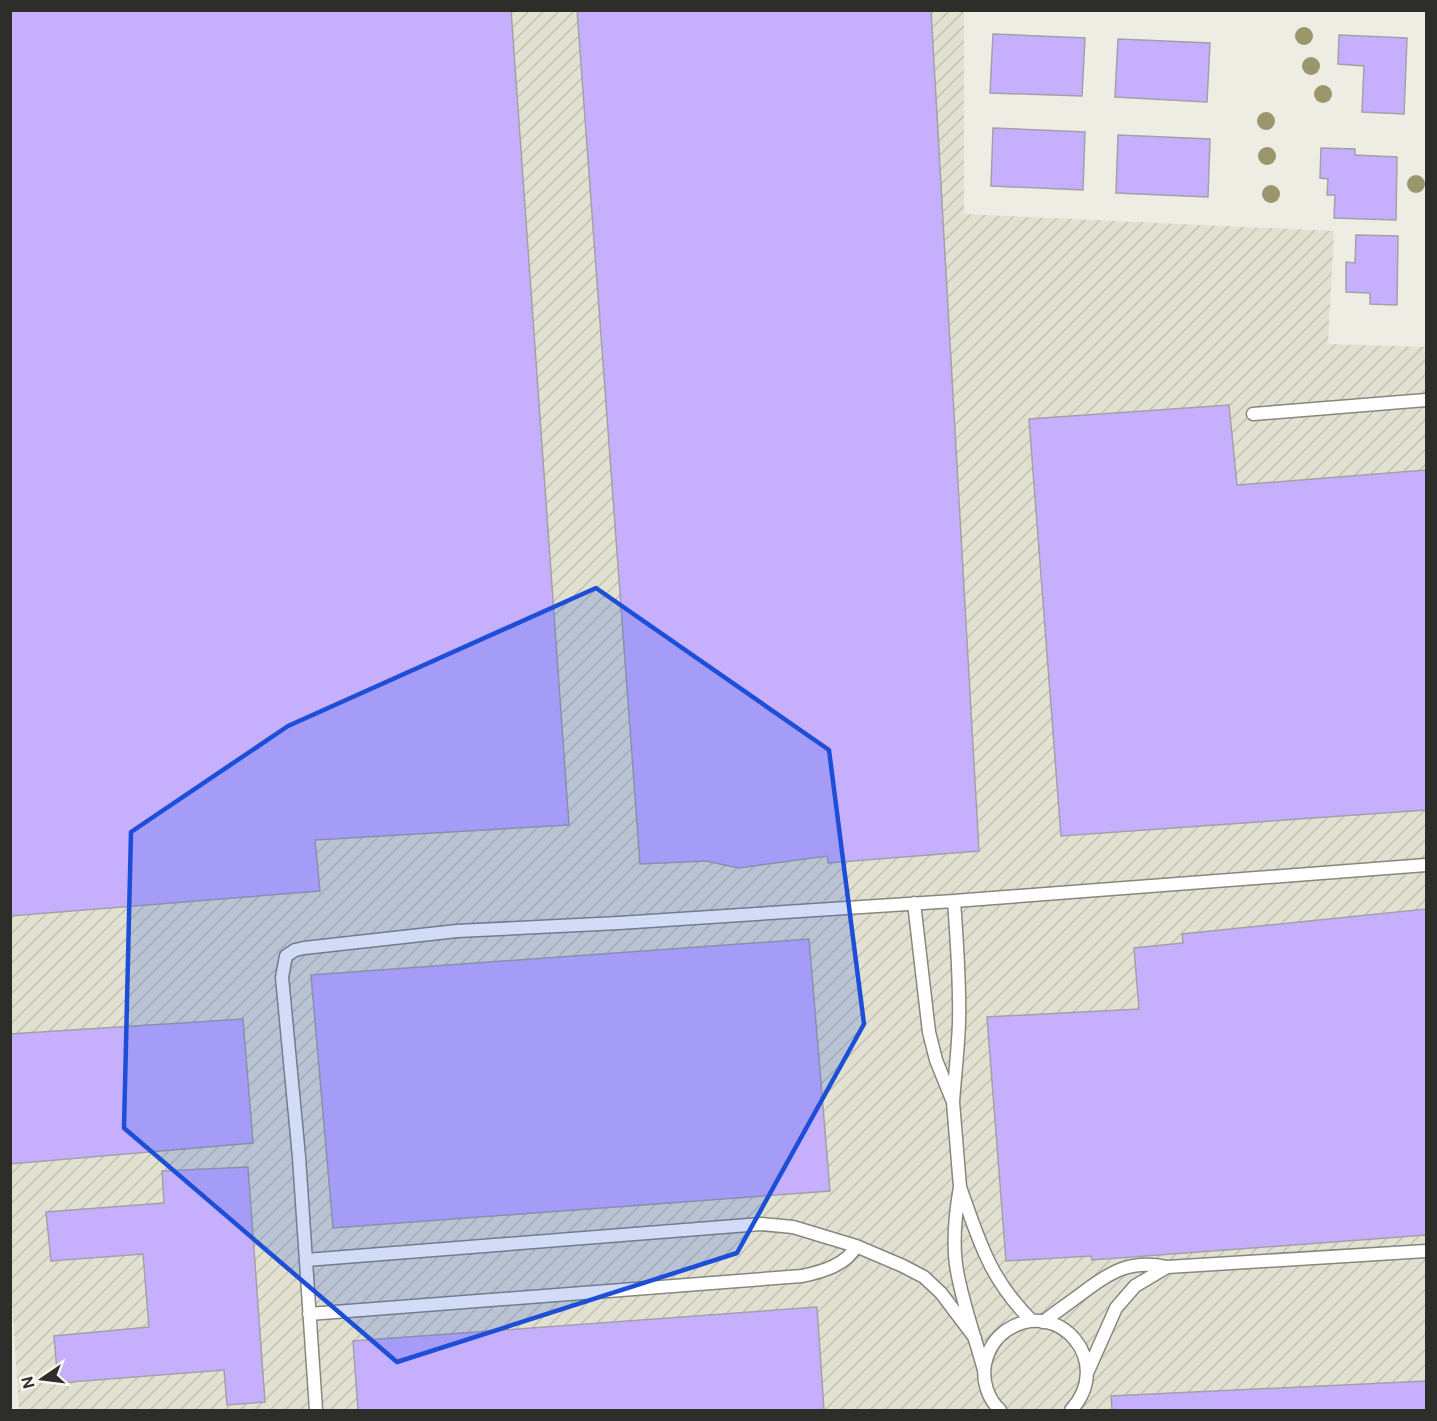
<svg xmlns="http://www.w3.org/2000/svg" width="1437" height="1421" font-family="'DM Sans',sans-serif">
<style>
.industrial{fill:url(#industrial-furrows)}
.building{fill:#c6b0fe;stroke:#a2a0a8;stroke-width:1.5}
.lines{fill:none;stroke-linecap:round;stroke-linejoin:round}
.lane-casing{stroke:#87877f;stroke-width:15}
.lane{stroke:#fff;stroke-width:12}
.tree{fill:#9a976d}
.marked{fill:#1d4ed8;fill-opacity:0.2;stroke:#1d4ed8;stroke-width:4.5;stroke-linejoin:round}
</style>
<defs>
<pattern id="industrial-furrows" width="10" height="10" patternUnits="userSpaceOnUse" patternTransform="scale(1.5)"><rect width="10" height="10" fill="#e1e0d1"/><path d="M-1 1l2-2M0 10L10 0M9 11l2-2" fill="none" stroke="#c1c0b4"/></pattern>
</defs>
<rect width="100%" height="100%" fill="#edede4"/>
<path class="industrial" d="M10 11H964V214L1334 231 1328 344 1426 347V1410H19L10 1270Z"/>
<path class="building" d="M10 10H511L569 825 315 840 320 891 10 916Z
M577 10H931L979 851 828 863 827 856 739 868 706 861 640 864Z
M993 34 1085 38 1082 96 990 93Z
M1339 35 1407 38 1404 114 1362 112 1364 66 1338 64Z
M1118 39 1210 43 1207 102 1115 97Z
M993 128 1085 132 1083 190 991 186Z
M1118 135 1210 139 1208 197 1116 193Z
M1321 148 1355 149V155L1397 157 1396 220 1334 218 1335 195H1327L1328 179 1320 178Z
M1356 235 1398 236 1397 305 1370 304V293L1346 292V262L1355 263Z
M1229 405 1237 485 1426 470V810L1061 836 1029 419Z
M1426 909V1235L1092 1260 1091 1256 1006 1261 987 1017 1139 1009 1134 948 1183 943 1182 934Z
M809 939 830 1191 333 1228 311 975Z
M243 1019 253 1143 10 1164V1034Z
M248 1167 265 1402 227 1405 224 1370 58 1383 54 1336 149 1327 143 1254 51 1261 46 1212 164 1203 162 1171Z
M817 1307 824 1410H358L353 1341Z
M1426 1381V1410H1112L1111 1396Z"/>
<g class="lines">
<defs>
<path id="lane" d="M1253 414 1426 400
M914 903 929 1032 936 1060 953 1102C955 1075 958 1049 959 1023 960 982 957 941 954 901
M953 1102 960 1187
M306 1260 761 1224 793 1227 856 1246 903 1266 924 1277 941 1293 975 1338
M309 1314 802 1276C821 1272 847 1265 856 1246
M1043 1322C1056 1312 1069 1303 1081 1294 1110 1272 1130 1259 1167 1267L1426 1251
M984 1370C975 1337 963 1305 957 1271 952 1243 955 1215 960 1187 979 1241 990 1280 1032 1321
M1088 1371 1116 1308 1135 1286 1167 1267
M316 1410 299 1157 282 977 286 956 295 950 304 948 457 931 619 923 954 901 1426 865
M1000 1410C988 1399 982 1381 985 1364 988 1350 995 1338 1007 1330 1059 1296 1115 1363 1071 1410"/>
</defs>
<use href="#lane" class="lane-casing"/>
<use href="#lane" class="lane"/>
</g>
<g class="tree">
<circle cx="1304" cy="36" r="9"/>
<circle cx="1311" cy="66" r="9"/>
<circle cx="1323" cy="94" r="9"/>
<circle cx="1266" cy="121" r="9"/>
<circle cx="1267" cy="156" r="9"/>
<circle cx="1416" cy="184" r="9"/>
<circle cx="1271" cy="194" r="9"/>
</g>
<path class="marked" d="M596 588 829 750 864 1024 737 1253 397 1362 124 1128 131 832 288 726Z"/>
<rect width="1437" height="1421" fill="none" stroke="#2d2d2a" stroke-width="24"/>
<g transform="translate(42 1379) rotate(256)" stroke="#fbfaf2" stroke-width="4.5" paint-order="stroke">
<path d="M0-4.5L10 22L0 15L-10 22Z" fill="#2d2d2a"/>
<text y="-9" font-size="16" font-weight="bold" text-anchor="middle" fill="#2d2d2a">N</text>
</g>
</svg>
